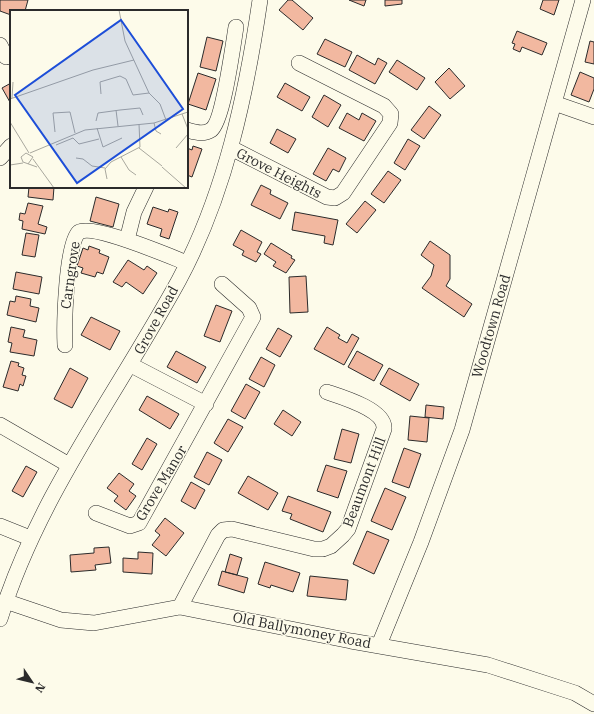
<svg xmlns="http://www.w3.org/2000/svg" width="594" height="714" font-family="'IBM Plex Serif',serif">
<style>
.building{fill:#f2b8a0;stroke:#2b2b2b}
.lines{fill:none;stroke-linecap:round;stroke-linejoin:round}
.minor-casing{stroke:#2b2b2b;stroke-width:16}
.minor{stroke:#fdfbea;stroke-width:15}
.labels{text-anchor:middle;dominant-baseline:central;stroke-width:3;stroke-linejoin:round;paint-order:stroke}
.street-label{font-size:14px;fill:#2b2b2b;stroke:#fdfbea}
.inset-road{fill:none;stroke:#a9a89e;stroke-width:1}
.view{fill:#1d4ed8;fill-opacity:0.15;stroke:#1d4ed8;stroke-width:2}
.inset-edge{fill:none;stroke:#2b2b2b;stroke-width:2}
</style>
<rect width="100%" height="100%" fill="#fdfbea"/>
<path class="building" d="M0 0H28L25 11H11V15L0 11Z
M288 0H292L313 18 303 30 279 10Z
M349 0H366L364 6Z
M385 0H402V4L385 6Z
M543 0H559L554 15 540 9Z
M517 31 547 43 542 55 522 47 520 52 513 49 515 44 512 43Z
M207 37 223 41 216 71 200 67Z
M325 39 352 52 345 67 317 54Z
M590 41 594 42V64L585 62Z
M357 55 375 65 378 58 387 63 375 84 349 70Z
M397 60 425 78 417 90 389 72Z
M449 68 465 86 450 99 435 82Z
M580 72 594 78V89L589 102 571 95Z
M198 73 216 79 206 110 188 104Z
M11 83V104L2 88Z
M285 83 310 97 302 111 277 97Z
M324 95 341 105 328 127 312 117Z
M429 106 441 115 424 139 411 130Z
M347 113 359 120 362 113 376 121 364 141 339 128Z
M277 129 296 139 288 153 270 143Z
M408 139 420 146 405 170 394 163Z
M193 146 202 149 192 177 187 175V148L192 150Z
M328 148 346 158 339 172 333 169 326 181 313 174Z
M388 171 401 180 384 203 371 194Z
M261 185 271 190 270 194 288 203 280 219 251 205Z
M29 187H54L53 200 28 197Z
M96 197 119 204 113 227 90 221Z
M365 201 376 210 357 233 346 224Z
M28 203 43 206 38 224 47 227 45 234 22 229 23 221 19 220 20 213 25 214Z
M153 207 168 212 169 209 178 212 169 239 160 236 162 229 147 224Z
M295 212 338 220 333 245 324 243 325 236 292 230Z
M241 230 262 242 257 252 261 254 256 262 242 255 244 251 233 245Z
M26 233 39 235 35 257 22 255Z
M430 241 450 255V279L446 286 472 304 464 317 422 288 431 276 434 265 421 255Z
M271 243 292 256 291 258 295 260 286 273 273 266 276 262 264 254Z
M89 246 100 250 99 253 109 257 103 274 97 272 95 277 81 273 83 268 77 266 83 248 88 250Z
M128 260 144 270 147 266 157 273 143 294 126 282 122 287 113 282Z
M16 272 42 277 39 294 13 289Z
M306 276 308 312 290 313 289 277Z
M16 296 31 299 30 306 39 308 36 322 7 315 10 301 15 302Z
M216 305 232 311 220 342 204 336Z
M91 317 120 331 110 350 81 335Z
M11 327 25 330 23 337 37 340 34 356 10 352 12 343 8 342Z
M327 327 340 335 338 338 347 343 352 334 359 338 344 365 314 349Z
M278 328 292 336 280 357 266 349Z
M176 351 206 367 197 383 167 367Z
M357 351 383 365 374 381 348 367Z
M261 357 275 365 264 387 249 379Z
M11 361 19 363 18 366 24 368 22 375 26 376 23 386 20 384 18 391 3 387Z
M70 368 88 378 72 408 54 399Z
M389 368 419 384 410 401 380 384Z
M246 384 260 392 245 419 231 411Z
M147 396 179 414 170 429 139 410Z
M426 405 444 407 443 419 425 417Z
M283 410 301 422 292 436 274 424Z
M410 416 429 418 427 442 408 440Z
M228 419 243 427 228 452 214 443Z
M342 429 359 434 351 463 334 459Z
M147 438 157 444 142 470 132 464Z
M404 448 421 454 409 488 392 482Z
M207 452 222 460 209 485 194 477Z
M326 465 347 471 338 498 317 491Z
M26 466 37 472 23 497 12 491Z
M119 473 134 484 129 491 136 496 126 510 114 501 118 496 107 488Z
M248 476 278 493 268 510 238 493Z
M191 482 205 490 195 509 181 501Z
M385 488 406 497 392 530 371 521Z
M288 496 331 512 323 532 290 519 292 514 282 511Z
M165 518 184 533 166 556 152 545 160 535 155 531Z
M367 531 389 540 374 574 353 564Z
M109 547 111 563 95 565 96 570 71 572 70 555 94 553V548Z
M138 552 153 553 152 574 123 572V558L138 559Z
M230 554 242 558 237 575 225 572Z
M265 562 300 573 293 592 271 585 270 588 258 584Z
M222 571 248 578 244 593 218 585Z
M310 576 348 580 346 600 307 596Z"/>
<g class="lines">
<defs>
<path id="minor" d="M0 45 6 57
M554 103 594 117
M187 130C195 132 203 135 211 130 223 122 233 45 236 27
M231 148 327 197 335 198 343 193 390 123 391 114 384 106 299 63
M0 158 11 146
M127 240 134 212 146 187
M65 345C64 325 66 243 79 232 94 224 169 256 187 263
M131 365 206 404
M0 425 69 465
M96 513 130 526 139 523 253 317 249 308 222 284
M0 526 30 538
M5 601 61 620 94 623 180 607 351 641 488 665 575 693 594 704
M180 607 218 535 223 530 232 529 314 549H323L331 546 343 535 348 529 384 429C386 410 342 397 327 392
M0 619C38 496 118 392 179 280 225 194 246 96 260 0
M379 645 421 542 462 430 583 0"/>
</defs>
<use href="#minor" class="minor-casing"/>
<use href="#minor" class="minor"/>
</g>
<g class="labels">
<g class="street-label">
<text transform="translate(279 173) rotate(27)">Grove Heights</text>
<text transform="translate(70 275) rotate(-82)">Carngrove</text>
<text transform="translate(156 320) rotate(-61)">Grove Road</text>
<text transform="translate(491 326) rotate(-74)">Woodtown Road</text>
<text transform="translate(364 482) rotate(-69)">Beaumont Hill</text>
<text transform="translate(161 483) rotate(-59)">Grove Manor</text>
<text transform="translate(302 630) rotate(11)">Old Ballymoney Road</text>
</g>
</g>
<g transform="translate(10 10)">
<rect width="178" height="178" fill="#fdfbea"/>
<path class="inset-road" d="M109 0 115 31 139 83 150 94 156 110M91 84 90 72 110 66 116 69 123 85 139 83M2 88 3 72M0 89 83 60 124 50M106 100 108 116M172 104 178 119M86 111 88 103 110 100 130 98 133 105M0 112 19 143M144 113 146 121 151 124M87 118 93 137 112 128M45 122 43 103 60 102 65 123M46 135 63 128 69 134 89 129M129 138 152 156M166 138 178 124M20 143 75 120 144 113 178 102M111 147 119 160 126 165M66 148 73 149 82 156 95 158M23 149 44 178M18 154 23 147 16 143 11 147 13 152 27 157M0 155 13 153M152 157 176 178M97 169 95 159 101 152 130 137 129 114"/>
<path class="view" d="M111 10 173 99 67 173 5 85Z"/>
<rect width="178" height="178" class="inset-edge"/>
</g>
<g transform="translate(32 682) rotate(125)" stroke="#fdfbea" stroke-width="3" paint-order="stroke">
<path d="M0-3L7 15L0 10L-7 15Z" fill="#2b2b2b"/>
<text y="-6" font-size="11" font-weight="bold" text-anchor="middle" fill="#2b2b2b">N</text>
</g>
</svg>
